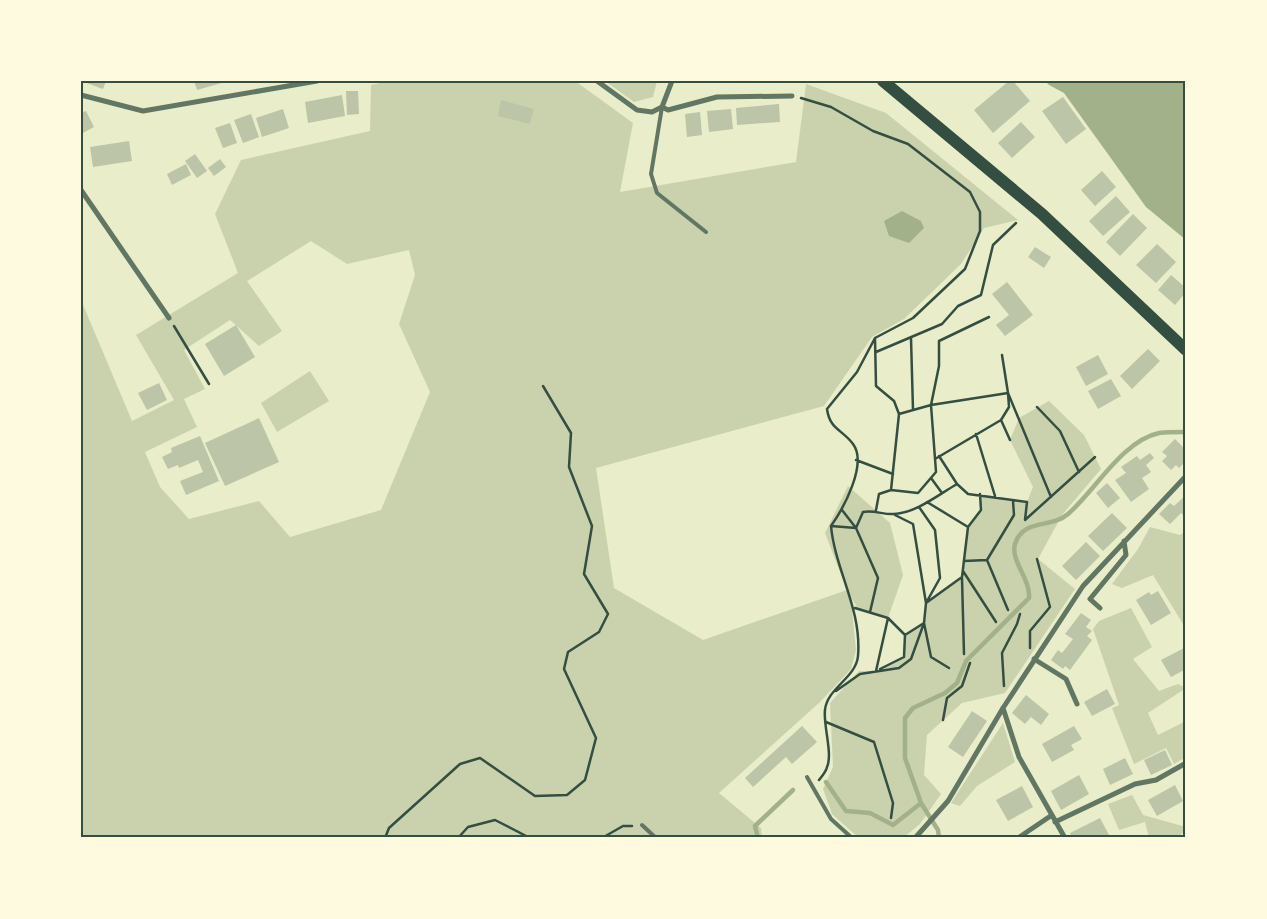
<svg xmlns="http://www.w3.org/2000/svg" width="1267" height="919" font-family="'Work Sans',sans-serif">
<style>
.green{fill:#cad2ad;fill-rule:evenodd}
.water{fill:#a3b18a}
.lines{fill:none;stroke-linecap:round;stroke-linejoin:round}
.stream{stroke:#a3b18a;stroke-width:4.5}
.building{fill:#bcc5a7}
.path{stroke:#344e41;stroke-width:2.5}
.service{stroke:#617663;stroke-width:4}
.minor{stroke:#617663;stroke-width:5}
.trunk{stroke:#344e41;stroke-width:12}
.neatline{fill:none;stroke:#344e41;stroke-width:2}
</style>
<rect width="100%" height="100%" fill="#e9edc9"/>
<path class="green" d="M389 81H575L633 123 620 192 796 162 806 84 886 113 1018 220 984 228 961 264 904 319 872 337 824 406 596 468 614 588 703 640 847 590 825 533 848 486 890 523 903 575 888 618 858 609 848 592 852 610 856 650 851 669 820 702 719 793 761 828 762 838H81V300L132 421 174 400 136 335 238 273 215 214 241 160 370 131 371 85ZM311 241 347 264 409 250 415 275 399 324 430 392 381 510 290 537 259 501 189 519 160 487 145 452 197 427 184 399 205 389 184 350 230 320 259 346 282 331 247 281Z
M605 81H657L653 97 634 102Z
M310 371 329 401 277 432 261 403Z
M1049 401 1084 435 1101 469 1062 515 1038 559 1075 589 1005 693 962 703 927 735 924 775 941 794 920 824 903 838H859L832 814 823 789 833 767 830 703 859 671H876L904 657 905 635 924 623 926 603 962 577 968 527 981 510 980 494 1027 502 1033 487 1010 440 1019 418Z
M1150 527 1180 535 1186 531V629L1153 575 1122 588 1112 584 1138 549Z
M1131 608 1152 647 1133 659 1159 691 1178 684 1186 688 1148 713 1158 735 1186 721V757L1174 764 1166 748 1134 764 1112 708 1119 705 1093 629 1099 621Z
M1003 723 1015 762 977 786 960 806 951 803Z
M1132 795 1143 815 1186 827V829L1178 838H1149L1145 822 1119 830 1108 804Z"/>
<path class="water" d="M1045 81H1186V240L1146 207 1064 93 1049 85Z
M902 211 921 221 924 228 909 243 889 236 884 221Z"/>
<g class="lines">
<path class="stream" d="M826 782 846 811 870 813 893 825 921 803
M758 838 755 826 793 790
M939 838 938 830 921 803 905 758V718L913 708 945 693 957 683 966 661 1029 598C1031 580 1010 560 1015 544 1023 518 1051 529 1068 514 1095 491 1122 441 1159 433 1167 432 1177 432 1186 432"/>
</g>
<path class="building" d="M81 81H106L103 89Z
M194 81H225V82L197 90Z
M1009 81H1013L1030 101 993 133 974 110Z
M346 91H358L359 114 347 115Z
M342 95 345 116 308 123 305 102Z
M1063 97 1086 129 1066 144 1042 111Z
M501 100 534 109 530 124 498 116Z
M779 104 780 122 737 125 736 108Z
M283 109 289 128 262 137 256 118Z
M731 109 733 129 709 132 707 111Z
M86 111 94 127 81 134V113Z
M700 112 702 135 687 137 685 114Z
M251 114 259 137 243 143 234 120Z
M1021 122 1035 137 1012 158 998 143Z
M230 123 237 143 223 148 215 128Z
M129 141 132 161 93 167 90 147Z
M195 154 207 171 197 178 185 161Z
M220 159 226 167 214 176 208 168Z
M186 164 191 175 172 185 167 174Z
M1102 171 1116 187 1095 206 1081 190Z
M1116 196 1130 212 1103 236 1089 221Z
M1133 214 1147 228 1120 256 1106 242Z
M1157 244 1176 262 1156 283 1136 265Z
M1035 247 1051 257 1044 268 1028 257Z
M1171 275 1186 288V292L1175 305 1158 290Z
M1007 282 1033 315 1005 336 996 325 1009 315 992 294Z
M236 325 255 357 224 376 205 344Z
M1148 349 1160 361 1132 389 1120 376Z
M1098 355 1108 374 1086 386 1076 367Z
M1111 379 1121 396 1098 409 1088 391Z
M159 383 167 400 147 410 138 393Z
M259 418 279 462 225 486 205 443Z
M200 436 219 481 186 495 180 481 203 472 198 460 179 468 178 465 168 469 162 457 172 452 171 448Z
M1175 439 1186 450V461L1179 468 1176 465 1171 470 1162 461 1167 456 1162 452Z
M1150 453 1154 458 1146 465 1151 472 1142 478 1149 489 1131 502 1115 480 1126 473 1121 467 1137 456 1140 460Z
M1107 483 1120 498 1108 508 1096 493Z
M1186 495V518L1181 513 1170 524 1159 514 1170 503 1174 506Z
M1112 513 1127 528 1103 551 1088 536Z
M1086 542 1100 556 1076 580 1062 566Z
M1158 591 1171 613 1151 625 1136 600 1149 592 1151 595Z
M1081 613 1091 620 1086 627 1092 631 1087 636 1092 640 1070 670 1065 666 1063 669 1051 660 1058 650 1062 653 1073 639 1065 634Z
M1186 647V669L1171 677 1161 660Z
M1107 689 1115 704 1092 716 1084 702Z
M1026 695 1049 714 1041 725 1031 717 1025 724 1012 713Z
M972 711 987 721 963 757 948 747Z
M802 726 817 742 792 764 786 757 753 787 745 778Z
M1074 726 1082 739 1071 745 1074 750 1052 762 1042 744Z
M1165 750 1172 765 1151 775 1144 760Z
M1125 758 1133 774 1110 785 1103 769Z
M1079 775 1089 794 1061 810 1051 791Z
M1175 785 1183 801 1157 816 1148 800Z
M1022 786 1033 807 1008 821 996 800Z
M1100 818 1109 835 1104 838H1072L1070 833Z"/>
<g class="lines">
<path class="path" d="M801 98 831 107 873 131 908 144 970 192 980 212V231L965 269 913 318 875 338 857 372 827 409C830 430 842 429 853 444 868 464 843 509 831 526 835 570 862 609 858 656 856 678 827 688 825 710 823 725 833 754 827 767 826 772 822 776 819 780
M174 326 209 384
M875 338 876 386 894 401 899 414 891 490 879 494 876 510
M911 338 913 410
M876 352 942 324 958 306 981 295 993 245 1016 223
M1002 355 1008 393 1051 497
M1037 407 1060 431 1079 472
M899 414 931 405 1008 393 1009 407 1001 420 935 459
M1001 420 1010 440
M976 434 995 496
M939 456 957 484
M856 460 893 474
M931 478 942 493
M891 490 918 493 936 472 931 405 939 366V341L989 317
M927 502 968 527
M842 510 856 528 878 578 870 612
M895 515 913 524 926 603 940 578 935 530 919 507
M831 526 856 528 863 512C875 510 884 515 894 514 916 513 938 495 957 484L968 494 1027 502 1025 520 1095 457
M987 560 1008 610
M964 561 987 560 1014 515 1013 501
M963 571 996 622
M962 578 964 654
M855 608 888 618 905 635
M1030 648V631L1050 607 1037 559
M880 669 904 657 905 635 924 623 931 657 949 668
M876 671 888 618
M1004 686 1002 653 1017 624 1020 614
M836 691 860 674 899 668 911 659 924 623 926 603 962 577 968 527 981 510 980 494
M943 720 947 698 962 686 970 663
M826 722 874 742 893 803 891 818
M385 838 389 828 460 764 480 758 535 796 567 795 585 780 596 738 564 669 568 652 599 632 608 614 584 574 592 526 569 467 571 433 543 386
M458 838 468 827 495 820 530 838
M602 838 623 826H632"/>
<path class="service" d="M662 107 651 174 657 193 706 232
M807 777 831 819 852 838
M642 825 656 838"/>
<path class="minor" d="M597 81 637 110 652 112 662 107 672 81
M81 95 143 111 317 81
M662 107 668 110 717 97 792 96
M81 190 169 318
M1100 608 1090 599 1126 555 1124 541
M1034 659 1066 679 1077 704
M1003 708 1019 757 1065 838
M1055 822 1135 784 1156 780 1186 763
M915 838 948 801 1003 708 1083 586 1186 476
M1018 838 1052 815"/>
<path class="trunk" d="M883 81 1042 214 1186 350"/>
</g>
<rect width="1267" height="919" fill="none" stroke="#fefae0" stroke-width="165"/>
<rect x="82" y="82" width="1102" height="754" class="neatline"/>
</svg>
